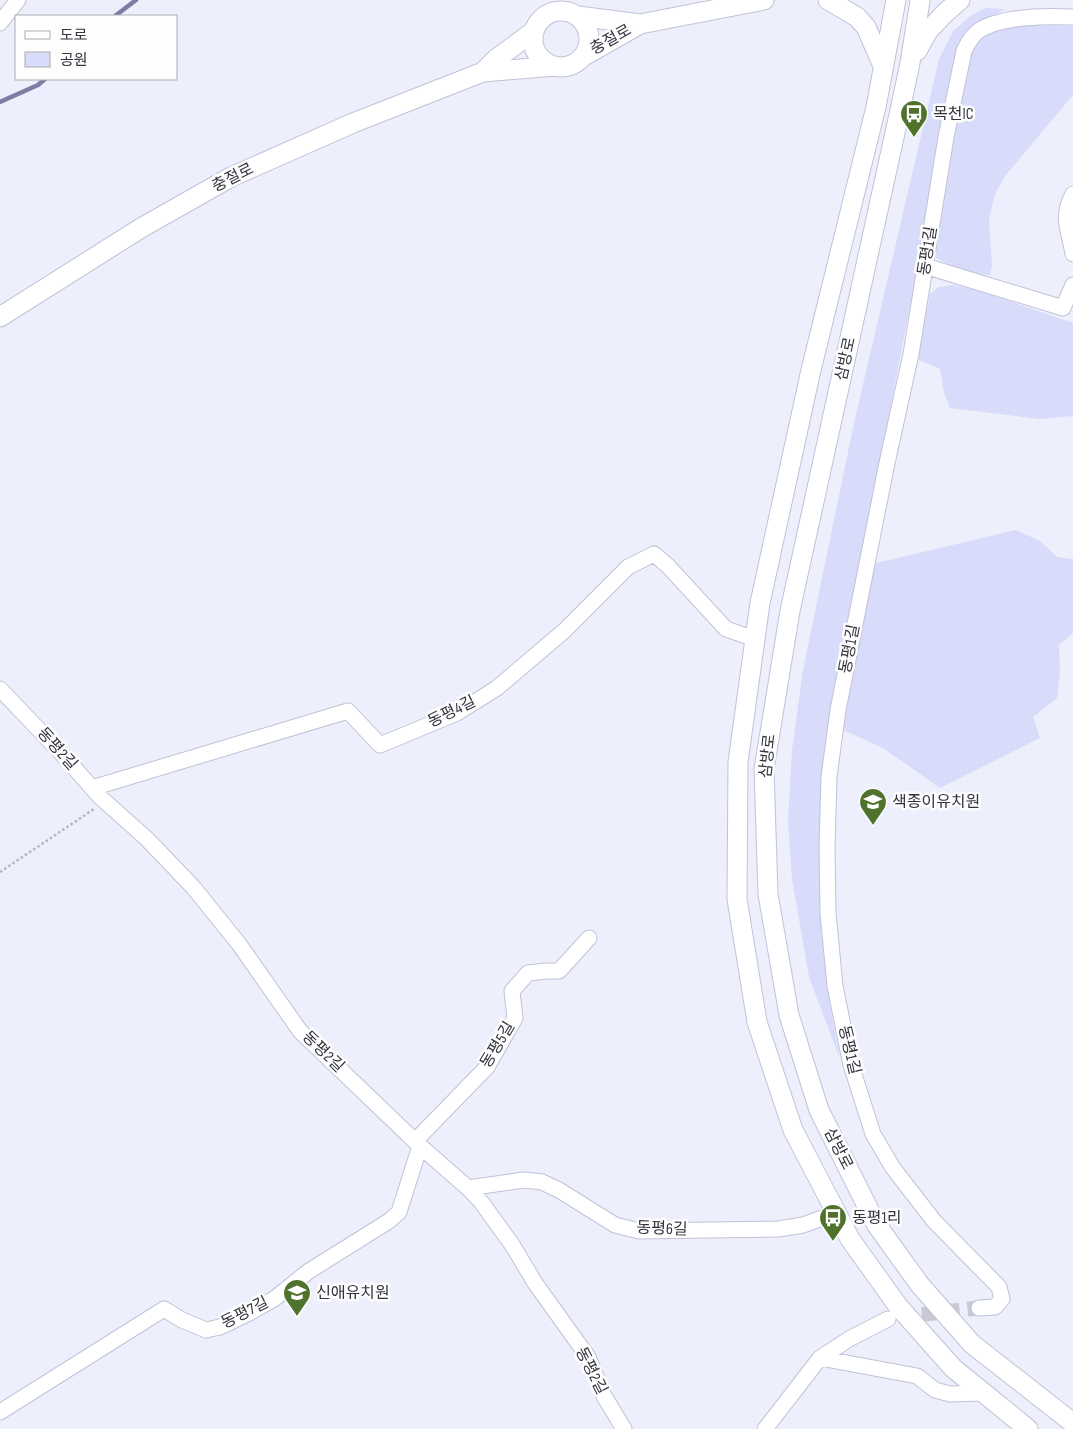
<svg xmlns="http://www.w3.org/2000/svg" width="1073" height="1429" font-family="'Sofia Sans Condensed','Noto Sans KR',sans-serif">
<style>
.green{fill:#d8dbf9}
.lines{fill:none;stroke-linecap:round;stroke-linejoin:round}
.stream{stroke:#7c7ea4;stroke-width:4.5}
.minor-tunnel{stroke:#c9cad6;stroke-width:15;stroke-dasharray:15 8;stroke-linecap:butt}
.minor-casing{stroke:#c0c2d7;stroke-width:17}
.tertiary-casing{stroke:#c0c2d7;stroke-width:21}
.path{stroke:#b4b5c1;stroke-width:2.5;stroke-dasharray:2.5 2.5;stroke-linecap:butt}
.minor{stroke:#fff;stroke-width:15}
.tertiary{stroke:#fff;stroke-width:19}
.labels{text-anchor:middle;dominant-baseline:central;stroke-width:5;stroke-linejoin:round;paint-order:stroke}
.street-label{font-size:16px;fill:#33343c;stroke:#fdfdfd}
.poi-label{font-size:16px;fill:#33343c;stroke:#fdfdfd;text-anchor:start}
</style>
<rect width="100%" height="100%" fill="#eeeffc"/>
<path class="green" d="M986 8 1006 9 979 23 967 35 921 249 884 441 838 667 822 769 821 930 830 1005 840 1059 809 977 792 879 788 821 792 750 803 670 854 423 939 59 953 31 972 15Z
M1014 25 1073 26V95L1005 176 995 194 989 219 992 265 990 275 962 271 934 257 966 58C980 33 987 33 1014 25Z
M953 285 977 290 1073 323V416L1040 419 950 408 944 393 940 369 917 359 930 294 939 287Z
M1016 530 1040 541 1057 557 1071 559 1073 558V633L1059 645 1060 672 1057 698 1033 717 1040 738 940 788 883 748 843 730 851 663 872 564Z"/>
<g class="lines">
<path class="stream" d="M115 16 136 0
M0 102 38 85 45 79"/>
<path class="minor-tunnel" d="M899 1317 979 1308"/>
<defs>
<path id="minor" d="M0 23 18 0
M1073 194C1060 219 1069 228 1073 254
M925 266 1063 308 1073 285
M0 689 63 755 100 797 147 839 193 887 239 944 300 1031 420 1146 468 1188 482 1203 513 1246 535 1283 588 1357 604 1396 624 1429
M92 788 348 711 380 745 457 713 497 688 564 631 628 567 654 554 668 566 726 629 755 639
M415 1141 487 1067 515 1018 512 991 528 973 546 971H559L589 938
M468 1188 524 1180 542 1182 559 1190 615 1225 639 1231 778 1229 803 1225 836 1213
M979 1308 995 1307 1002 1299 999 1287 934 1221 893 1168 873 1134 851 1065 835 986 828 913 827 848 829 777 838 710 887 463 911 354 946 137 964 51C968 43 971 37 977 32 998 16 1048 16 1073 17
M820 1358 917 1376 935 1390 950 1394 984 1393
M0 1412 164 1309 182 1320 206 1330 220 1327 249 1313 274 1299 309 1271 389 1221 399 1212 420 1146
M765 1429 820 1358 849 1339 888 1319"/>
<path id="tertiary" d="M828 0 857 17 866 27 883 66
M896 0 876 107 811 370 760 603 738 762 737 899 757 1022 793 1130 850 1239 898 1306 953 1368 1028 1429
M920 1 910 63 900 110 790 611 764 769 768 894 789 1015 819 1110 876 1224 920 1285 972 1344 1073 1423
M533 39a28 28 0 1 1 56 0a28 28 0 1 1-56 0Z
M578 16 640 24
M917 51 928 31 945 13 960 0
M582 57 640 24 764 0
M483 72 496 59 534 31
M0 317 141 228 231 177 353 123 483 72 555 66"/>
</defs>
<use href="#minor" class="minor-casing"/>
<use href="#tertiary" class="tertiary-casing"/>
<path class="path" d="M0 872 94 809"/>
<use href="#minor" class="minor"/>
<use href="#tertiary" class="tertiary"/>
</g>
<defs>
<symbol id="bus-pin" viewBox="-11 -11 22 30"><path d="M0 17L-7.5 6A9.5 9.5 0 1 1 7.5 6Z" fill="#4f732c" stroke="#fdfdfd"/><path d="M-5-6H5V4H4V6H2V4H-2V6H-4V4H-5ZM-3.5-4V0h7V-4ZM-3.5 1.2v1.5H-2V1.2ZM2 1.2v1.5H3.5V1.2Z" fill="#fff"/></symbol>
<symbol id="school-pin" viewBox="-11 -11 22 30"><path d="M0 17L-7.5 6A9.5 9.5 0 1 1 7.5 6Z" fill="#4f732c" stroke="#fdfdfd"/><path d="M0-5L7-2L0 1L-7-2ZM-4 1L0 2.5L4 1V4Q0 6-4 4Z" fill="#fff"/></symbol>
</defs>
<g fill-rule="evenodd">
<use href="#bus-pin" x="898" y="98" width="32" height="43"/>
<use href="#school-pin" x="857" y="786" width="32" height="43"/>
<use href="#bus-pin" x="817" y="1202" width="32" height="43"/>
<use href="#school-pin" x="281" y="1277" width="32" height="43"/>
</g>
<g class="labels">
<g class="street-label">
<text transform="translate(611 40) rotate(-29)">충절로</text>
<text transform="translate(233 178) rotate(-27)">충절로</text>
<text transform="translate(928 251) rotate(-81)">동평1길</text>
<text transform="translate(846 359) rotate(-78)">삼방로</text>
<text transform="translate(850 649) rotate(-79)">동평1길</text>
<text transform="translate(452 712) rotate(-26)">동평4길</text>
<text transform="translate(57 749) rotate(48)">동평2길</text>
<text transform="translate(768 756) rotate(-84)">삼방로</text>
<text transform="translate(498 1045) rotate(-59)">동평5길</text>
<text transform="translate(849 1050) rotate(77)">동평1길</text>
<text transform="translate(323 1052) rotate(44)">동평2길</text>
<text transform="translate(838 1149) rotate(63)">삼방로</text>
<text transform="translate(662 1229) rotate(2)">동평6길</text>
<text transform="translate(245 1313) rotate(-27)">동평7길</text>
<text transform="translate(591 1371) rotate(63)">동평2길</text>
</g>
<g class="poi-label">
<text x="933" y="114">목천IC</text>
<text x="892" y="802">색종이유치원</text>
<text x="852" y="1218">동평1리</text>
<text x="316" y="1293">신애유치원</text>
</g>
</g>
<rect x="15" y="15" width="162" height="65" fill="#fdfdfd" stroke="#acadb0"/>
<rect x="25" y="31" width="25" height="8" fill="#ffffff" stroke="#acadb0"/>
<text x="60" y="40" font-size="15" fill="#33343c">도로</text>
<rect x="25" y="52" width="25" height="15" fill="#d8dbf9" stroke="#acadb0"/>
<text x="60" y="65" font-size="15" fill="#33343c">공원</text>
</svg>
